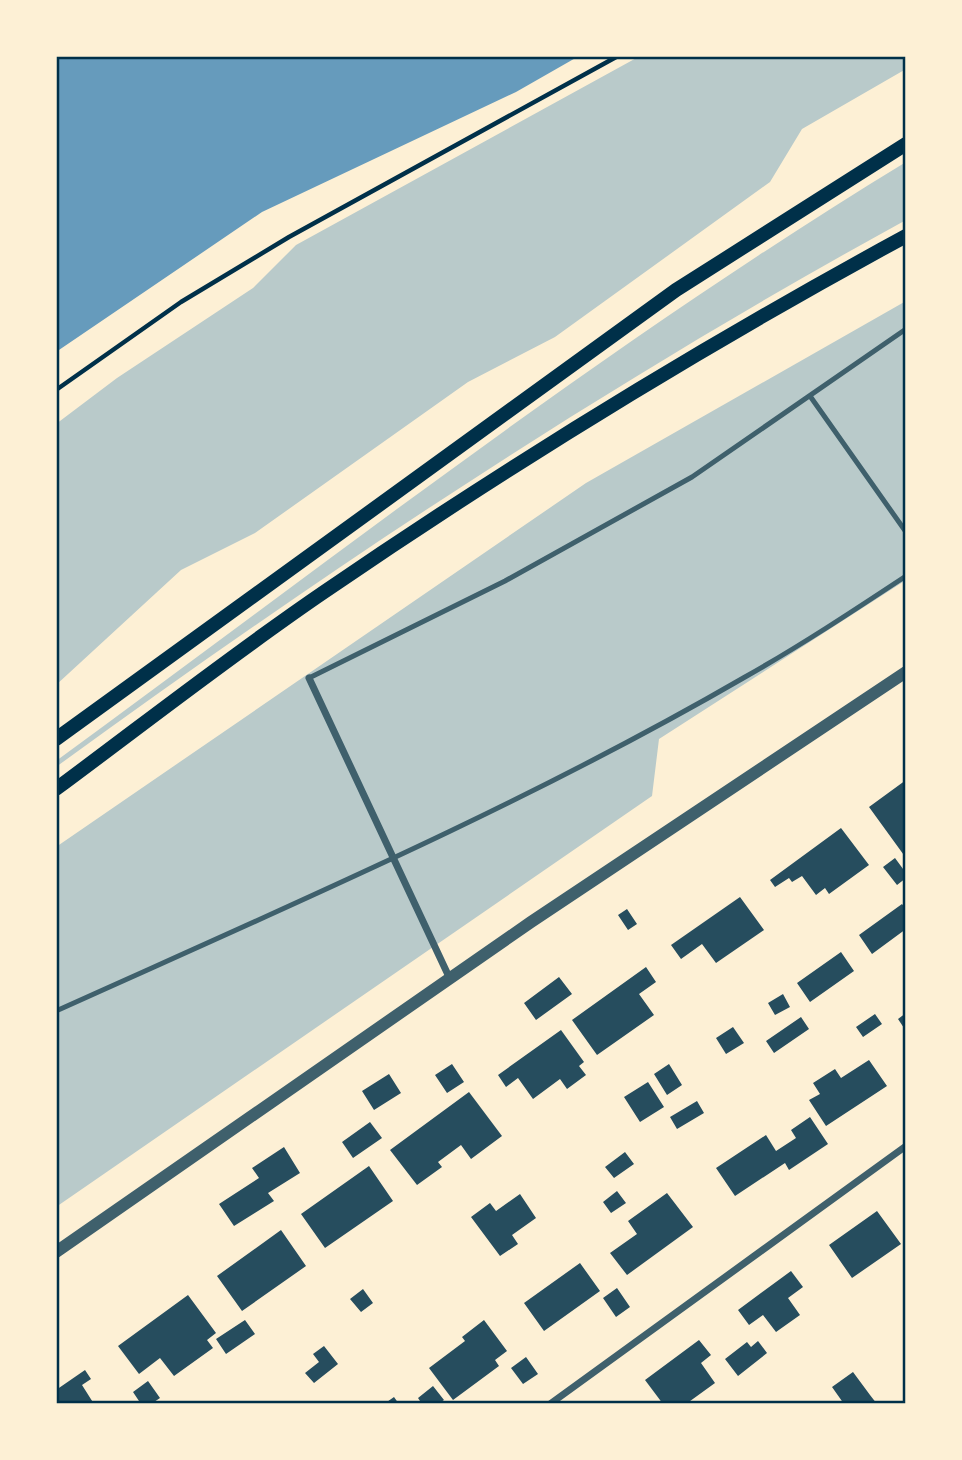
<svg xmlns="http://www.w3.org/2000/svg" width="962" height="1460" font-family="Mulish,sans-serif">
<style>
.green{fill:#b9caca}
.water{fill:#669bbc}
.building{fill:#264d5e}
.lines{fill:none;stroke-linecap:round;stroke-linejoin:round}
.path{stroke:#003049;stroke-width:4.5}
.service{stroke:#3f606c;stroke-width:5}
.minor{stroke:#3f606c;stroke-width:7}
.tertiary{stroke:#3f606c;stroke-width:12}
.secondary{stroke:#003049;stroke-width:14}
.neatline{fill:none;stroke:#003049;stroke-width:2.5}
</style>
<rect width="100%" height="100%" fill="#fdf0d5"/>
<path class="green" d="M640 56H906V69L802 129 770 182 555 337 468 382 255 533 181 570 56 685V424L117 378 253 288 296 245Z
M906 162V220C610 382 329 568 56 767V761C336 556 610 342 906 162Z
M906 301V580L659 739 652 796 56 1207V847L586 483Z"/>
<path class="water" d="M56 56H579L516 92 262 212 56 352Z"/>
<path class="building" d="M906 780V858L869 807Z
M841 828 869 865 829 894 825 888 816 895 802 876 792 882 789 878 775 887 770 880Z
M895 858 906 873V878L897 885 883 867Z
M740 897 764 930 716 963 702 944 681 959 671 945Z
M902 904 906 909V929L872 954 859 935Z
M627 909 637 924 628 930 618 915Z
M841 952 854 971 810 1002 797 983Z
M646 967 656 982 639 994 654 1015 597 1055 572 1020Z
M559 977 572 994 536 1020 524 1003Z
M783 994 790 1007 775 1015 768 1003Z
M906 1013V1031L898 1019Z
M875 1014 882 1024 863 1037 856 1027Z
M801 1017 809 1029 774 1053 766 1041Z
M733 1027 744 1043 726 1054 716 1038Z
M561 1030 584 1062 579 1066 586 1075 567 1089 560 1079 533 1099 518 1078 506 1087 498 1075Z
M869 1060 887 1086 826 1126 809 1100 820 1094 813 1083 835 1069 841 1078Z
M452 1064 464 1082 447 1093 435 1075Z
M669 1064 682 1085 667 1095 654 1074Z
M389 1074 401 1093 374 1110 362 1091Z
M648 1082 664 1107 640 1122 624 1097Z
M469 1092 502 1136 471 1159 461 1145 438 1162 442 1167 417 1185 390 1150Z
M697 1101 704 1113 677 1129 670 1117Z
M810 1117 828 1144 789 1170 785 1163 735 1196 716 1168 766 1135 776 1151 796 1138 791 1130Z
M370 1122 382 1138 353 1158 342 1142Z
M284 1147 300 1173 268 1193 274 1201 234 1226 219 1204 259 1178 252 1168Z
M625 1152 634 1164 614 1178 605 1167Z
M369 1166 393 1201 325 1248 301 1214Z
M617 1191 626 1203 611 1213 603 1202Z
M667 1193 693 1227 627 1275 610 1253 637 1234 628 1221Z
M520 1194 536 1218 512 1235 518 1244 500 1256 471 1217 490 1203 496 1211Z
M877 1211 901 1244 852 1278 829 1245Z
M281 1230 306 1266 242 1311 217 1276Z
M580 1263 600 1291 544 1331 524 1303Z
M791 1271 803 1287 788 1298 800 1315 776 1332 763 1315 749 1325 738 1310Z
M617 1288 630 1307 616 1317 603 1298Z
M363 1289 373 1303 361 1312 350 1299Z
M188 1295 216 1333 207 1340 213 1348 174 1376 160 1358 139 1374 118 1346Z
M245 1320 255 1334 226 1354 216 1339Z
M484 1320 507 1351 495 1360 499 1366 453 1400 429 1368 465 1341 462 1337Z
M699 1340 711 1355 701 1363 715 1383 686 1404H663L645 1380Z
M758 1341 767 1353 738 1376 725 1359 747 1342 751 1347Z
M324 1346 338 1364 314 1383 305 1373 319 1362 313 1354Z
M526 1357 538 1374 523 1384 511 1368Z
M85 1370 91 1379 82 1385 94 1404H56V1390Z
M853 1372 870 1395 877 1404H844L832 1387Z
M148 1381 160 1398 151 1404H141L133 1392Z
M433 1386 444 1400 438 1404H422L418 1398Z
M394 1397 399 1404H384Z"/>
<g class="lines">
<path class="path" d="M56 390 181 302 289 237 618 56"/>
<path class="service" d="M810 396 906 532
M309 678 505 581 692 477 906 329
M56 1011C289 906 524 805 745 677 800 646 853 611 906 576"/>
<path class="minor" d="M309 678 450 979
M550 1404 906 1146"/>
<path class="tertiary" d="M56 1252 531 922 906 672"/>
<path class="secondary" d="M56 739 676 290 906 144
M56 789C145 723 233 654 324 592 511 464 707 344 906 236"/>
</g>
<rect width="962" height="1460" fill="none" stroke="#fdf0d5" stroke-width="116"/>
<rect x="58" y="58" width="846" height="1344" class="neatline"/>
</svg>
